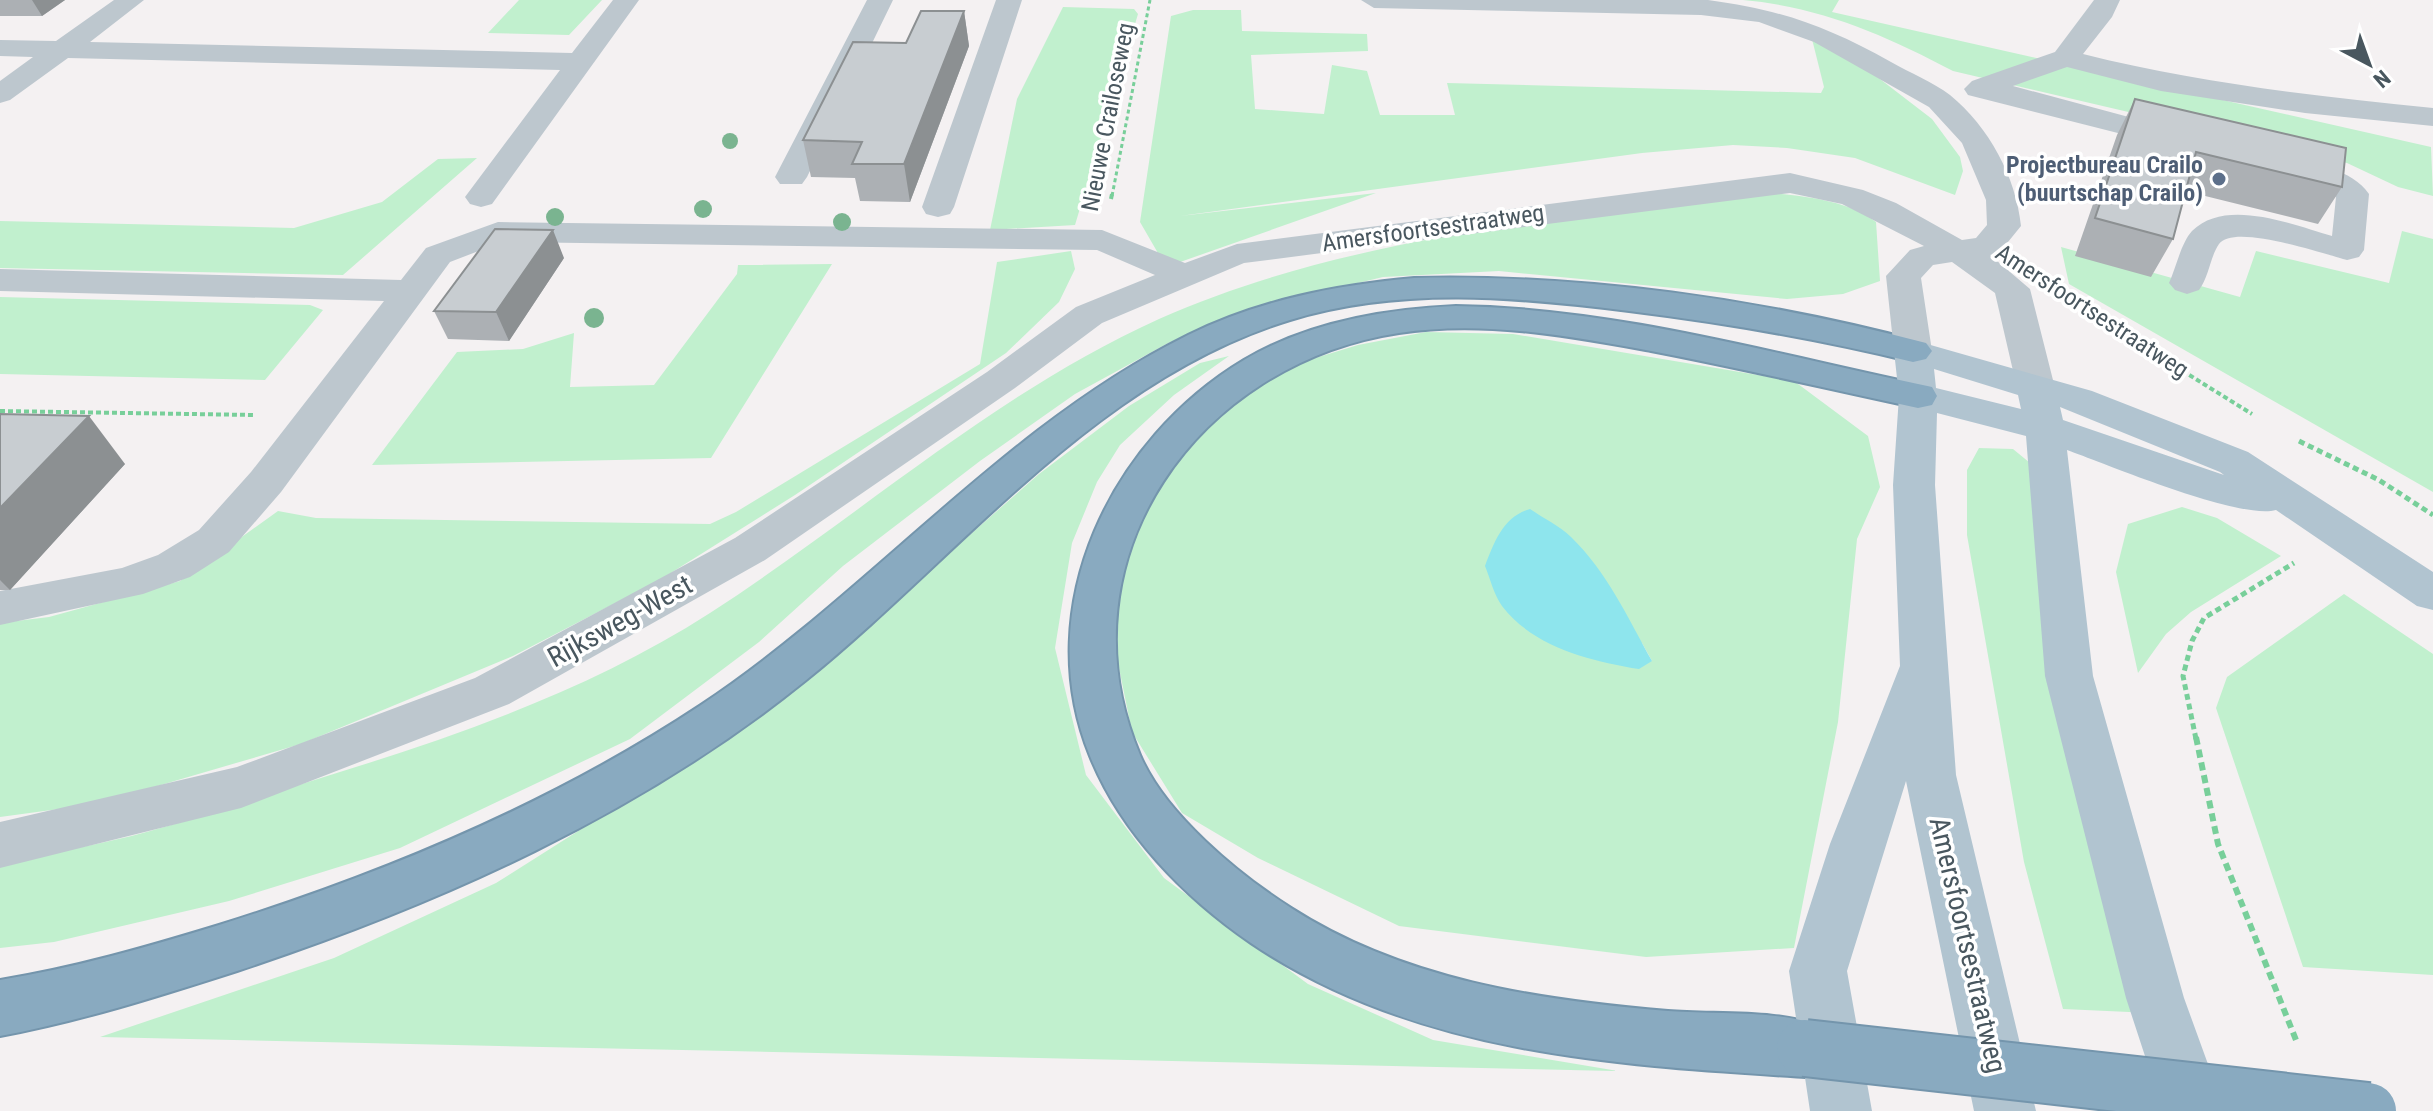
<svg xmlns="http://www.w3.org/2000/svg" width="2433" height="1111" font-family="'Roboto Condensed',sans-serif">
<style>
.green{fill:#c1f0ce;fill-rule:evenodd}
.water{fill:#8ee5ed}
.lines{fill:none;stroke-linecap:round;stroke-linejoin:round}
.highway-casing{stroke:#7495ac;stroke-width:4}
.path-far3{stroke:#78cf9a;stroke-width:3;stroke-dasharray:4 3;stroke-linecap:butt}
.path-far2{stroke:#78cf9a;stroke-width:4;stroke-dasharray:5 3;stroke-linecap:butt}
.path-far1{stroke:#78cf9a;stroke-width:5;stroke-dasharray:6 4;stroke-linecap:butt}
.path{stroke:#78cf9a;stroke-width:6;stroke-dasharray:8 5;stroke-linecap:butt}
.minor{fill:#bdc7ce;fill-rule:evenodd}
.major{fill:#b1c4d0;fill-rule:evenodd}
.highway{fill:#89aac0;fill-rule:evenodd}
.highway-bridge-casing{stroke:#7495ac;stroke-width:60;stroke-linecap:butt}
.highway-bridge{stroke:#89aac0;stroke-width:56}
.tree{fill:#7ab490}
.wall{fill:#acb0b4}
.shaded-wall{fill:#8c9092}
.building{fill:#c8cdd1;stroke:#8c9092;stroke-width:2}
.service-dot{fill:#5c6f8a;stroke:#fff;stroke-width:3}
.labels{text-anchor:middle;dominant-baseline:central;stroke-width:7;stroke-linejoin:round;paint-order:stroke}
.far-street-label{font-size:24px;fill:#49575f;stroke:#fff}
.far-service-label{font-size:24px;font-weight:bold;fill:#4e5e75;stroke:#fff;text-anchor:end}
.street-label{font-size:28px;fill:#49575f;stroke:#fff}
</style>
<rect width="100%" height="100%" fill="#f4f1f2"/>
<path class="green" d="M519 0H602L569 35 488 33Z
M1743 0H1839L1832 12 2431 147 2433 196 2398 187 2347 163 1953 71C1885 35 1821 7 1743 0Z
M1063 7 1134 9 1138 14 1075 225 990 230 1017 99Z
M1193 10H1241L1242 31 1367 34 1368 51 1251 55 1255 109 1324 114 1332 65 1367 71 1380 115H1455L1447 83 1821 93 1824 87 1812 39 1850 56 1932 119 1960 157 1963 171 1955 195 1855 158 1787 148 1733 145 1642 153 1180 216 1376 193 1166 267 1140 222 1171 16Z
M477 158 343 275 0 268V221L294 228 382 202 438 159Z
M1756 192C1794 195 1845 198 1876 222L1880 281 1843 294 1787 299 1499 271 1383 277 1287 300 1170 342 1075 394 980 461 843 566 759 642 630 739 400 848 229 901 54 942 0 948V863C50 852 101 845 150 831 208 815 266 795 324 777 457 736 592 689 710 613 860 516 995 393 1159 319 1346 236 1555 221 1756 192Z
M2402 231 2433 239V492L2069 284 2061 247 2240 297 2256 251 2389 283Z
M1071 251 1075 269 1059 302 1006 353 795 495 658 581 513 656 301 744 96 804 0 817V623L49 617 180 581 278 511 316 518 710 524 736 512 980 364 997 262Z
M832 264 711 458 372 465 457 352 523 349 574 333 570 387 654 385 737 274 738 265Z
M0 297 310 305 323 310 265 380 0 374Z
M1426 332 1513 334 1794 381 1868 436 1880 487 1857 539 1838 722 1794 948 1646 957 1399 926 1258 858 1182 813 1132 732 1118 663 1113 615 1119 570 1156 483 1201 430 1241 397 1299 363 1358 345ZM1501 604 1642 643 1652 661Z
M1229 356 1174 395 1120 445 1097 482 1072 543 1055 648 1086 775 1164 878 1308 984 1433 1040 1618 1071 100 1037 334 958 496 883 714 745 873 620 1039 474 1129 406 1200 363Z
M1979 448 2013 449 2036 468 2151 1013 2063 1009 2024 862 1967 535V470Z
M2182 507 2217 518 2281 556 2191 612 2166 634 2138 673 2116 572 2128 524Z
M2344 594 2433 654V975L2303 967 2216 708 2227 677Z"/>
<path class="water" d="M1530 509C1543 518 1560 526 1571 537 1607 572 1628 618 1652 661L1639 669C1591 661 1533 647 1502 606 1494 595 1490 578 1485 566 1494 542 1504 516 1530 509Z"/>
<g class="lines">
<defs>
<path id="highway" d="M1414 278C1584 274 1761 299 1926 343L1932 351 1926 359 1913 362C1819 339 1726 323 1629 311 1517 297 1400 286 1290 320 1094 380 959 557 805 681 639 815 439 904 237 971 159 996 81 1021 0 1036V980C74 968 147 947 219 925 388 872 553 803 701 705 871 592 1004 426 1188 335 1259 300 1336 285 1414 278Z
M1456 306C1611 308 1767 352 1918 384L1932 387 1937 396 1932 405 1918 408C1829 389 1740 368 1651 351 1568 336 1483 320 1399 333 1199 363 1057 558 1140 755 1165 814 1238 874 1291 908 1403 980 1537 1000 1668 1011 1719 1015 1779 1009 1826 1028L1835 1048 1826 1068 1805 1077C1614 1065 1415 1054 1251 943 1184 897 1121 833 1090 756 1029 606 1112 439 1244 360 1306 323 1385 309 1456 306Z"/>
</defs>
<use href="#highway" class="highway-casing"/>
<path class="path-far3" d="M1112 196 1150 0"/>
<path class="path-far2" d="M1111 199 1112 194
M2067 299 2252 414
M0 411 253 415"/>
<path class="path-far1" d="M2299 441 2379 480 2433 515
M2196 739 2183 676 2192 641 2204 618 2294 563"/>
<path class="path" d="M2196 737 2218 844 2296 1040"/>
<path class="minor" d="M114 0H144L90 42 572 53 613 0H639L492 204 481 207 470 204 465 197 560 70 68 58 10 100 0 103V81L33 57 0 56V40L56 41Z
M867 0H893L807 177 802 184H780L775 177Z
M996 0H1022L954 207 950 214 938 217 926 214 922 207Z
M1361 0H1708C1782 10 1826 26 1891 62 1910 73 1933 82 1950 95 1989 127 2016 177 2021 226L1999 253 1990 255 2030 289 2055 388 2050 396 2036 400 2022 396 2017 388 1995 293 1952 262 1933 265 1921 278 1932 351 1926 359 1913 362 1900 359 1894 351 1886 276 1910 250 1924 246 1842 204 1790 193 1244 263 1102 323 1015 388 765 560 509 704 241 808 0 868V822L237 767 475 678 735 538 987 372 1076 307 1155 275 1097 250 502 242 450 262 281 492 229 552 190 577 143 594 0 625V591L122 568 158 555 199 530 251 472 384 301 0 291V269L401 280 426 248 498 222 1102 230 1185 263 1237 244 1790 173 1863 190 1896 203 1962 240 1976 238 1987 225 1986 200 1962 143 1929 107 1814 42 1759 22 1701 15 1374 8Z
M2094 0H2120L2112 17 2083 54C2198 83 2315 96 2433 108V126L2305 113 2161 91 2067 67 2013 86 2192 134 2196 140 2192 146 2181 149 1968 95 1964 89 1972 81 2055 52Z
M2287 157C2315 164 2352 169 2369 194L2364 250 2359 257 2347 260C2324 254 2234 223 2219 244 2210 257 2209 277 2199 290L2187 294 2175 290 2169 283C2176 268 2181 243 2192 231 2226 197 2293 225 2332 236L2336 197 2314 183 2276 173 2271 166 2276 159Z"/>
<path class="major" d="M1913 340 2092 391 2248 452 2433 572V610L2417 606 2276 510C2239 520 2109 465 2067 450L2093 676 2184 998 2225 1111H2163L2126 998 2045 676 2026 436 1937 413 1935 485 1956 775 2036 1111H1974L1906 781 1847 971 1872 1111H1810L1789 971 1830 844 1900 666 1893 485 1899 396 1894 351 1900 343ZM1934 369 2018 395 2021 409 1936 388ZM2060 407 2220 472 2224 475 2063 420Z"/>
<use href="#highway" class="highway"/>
<defs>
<path id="highway-bridge" d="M1805 1048 2368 1111"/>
</defs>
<use href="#highway-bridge" class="highway-bridge-casing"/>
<use href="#highway-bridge" class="highway-bridge"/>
</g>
<g class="tree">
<circle cx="730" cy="141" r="8"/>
<circle cx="703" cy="209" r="9"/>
<circle cx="555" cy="217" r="9"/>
<circle cx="842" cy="222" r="9"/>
<circle cx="594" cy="318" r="10"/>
</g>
<path class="wall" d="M0 0H65L42 16H0Z
M964 11 969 46 910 202 860 201 855 178 811 177 803 140 906 43Z
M2135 99 2342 187 2318 224 2185 191 2173 239 2151 277 2075 256 2117 135Z
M564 258 509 341 448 339 434 311Z
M0 414 125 464 10 590H0Z"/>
<path class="shaded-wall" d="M32 0H65L42 16Z
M964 11 969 46 910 202 904 164Z
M553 230 564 258 509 341 496 312Z
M89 416 125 464 10 590 0 580V508Z"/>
<path class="building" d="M921 11H964L904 164H852L862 142 803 140 853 42 906 43Z
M2135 99 2346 148 2342 187 2196 152 2173 239 2095 218Z
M495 229 553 230 496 312 434 311Z
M0 414 89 416 0 508Z"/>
<circle class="service-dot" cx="2219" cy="179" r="8"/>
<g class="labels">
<g class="far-street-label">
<text transform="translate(1108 117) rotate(-79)">Nieuwe Crailoseweg</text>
<text transform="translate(1433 228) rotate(-8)">Amersfoortsestraatweg</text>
<text transform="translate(2092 311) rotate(33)">Amersfoortsestraatweg</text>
</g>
<g class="far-service-label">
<text x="2203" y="165">Projectbureau Crailo<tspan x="2203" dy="28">(buurtschap Crailo)</tspan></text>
</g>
<g class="street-label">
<text transform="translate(620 621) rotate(-29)">Rijksweg-West</text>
<text transform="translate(1968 945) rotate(77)">Amersfoortsestraatweg</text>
</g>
</g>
<g transform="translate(2369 64) rotate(139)" stroke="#ffffff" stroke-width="6" paint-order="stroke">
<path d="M0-6L14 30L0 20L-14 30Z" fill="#49575f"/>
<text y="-12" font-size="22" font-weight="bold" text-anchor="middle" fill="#49575f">N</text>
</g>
</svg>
